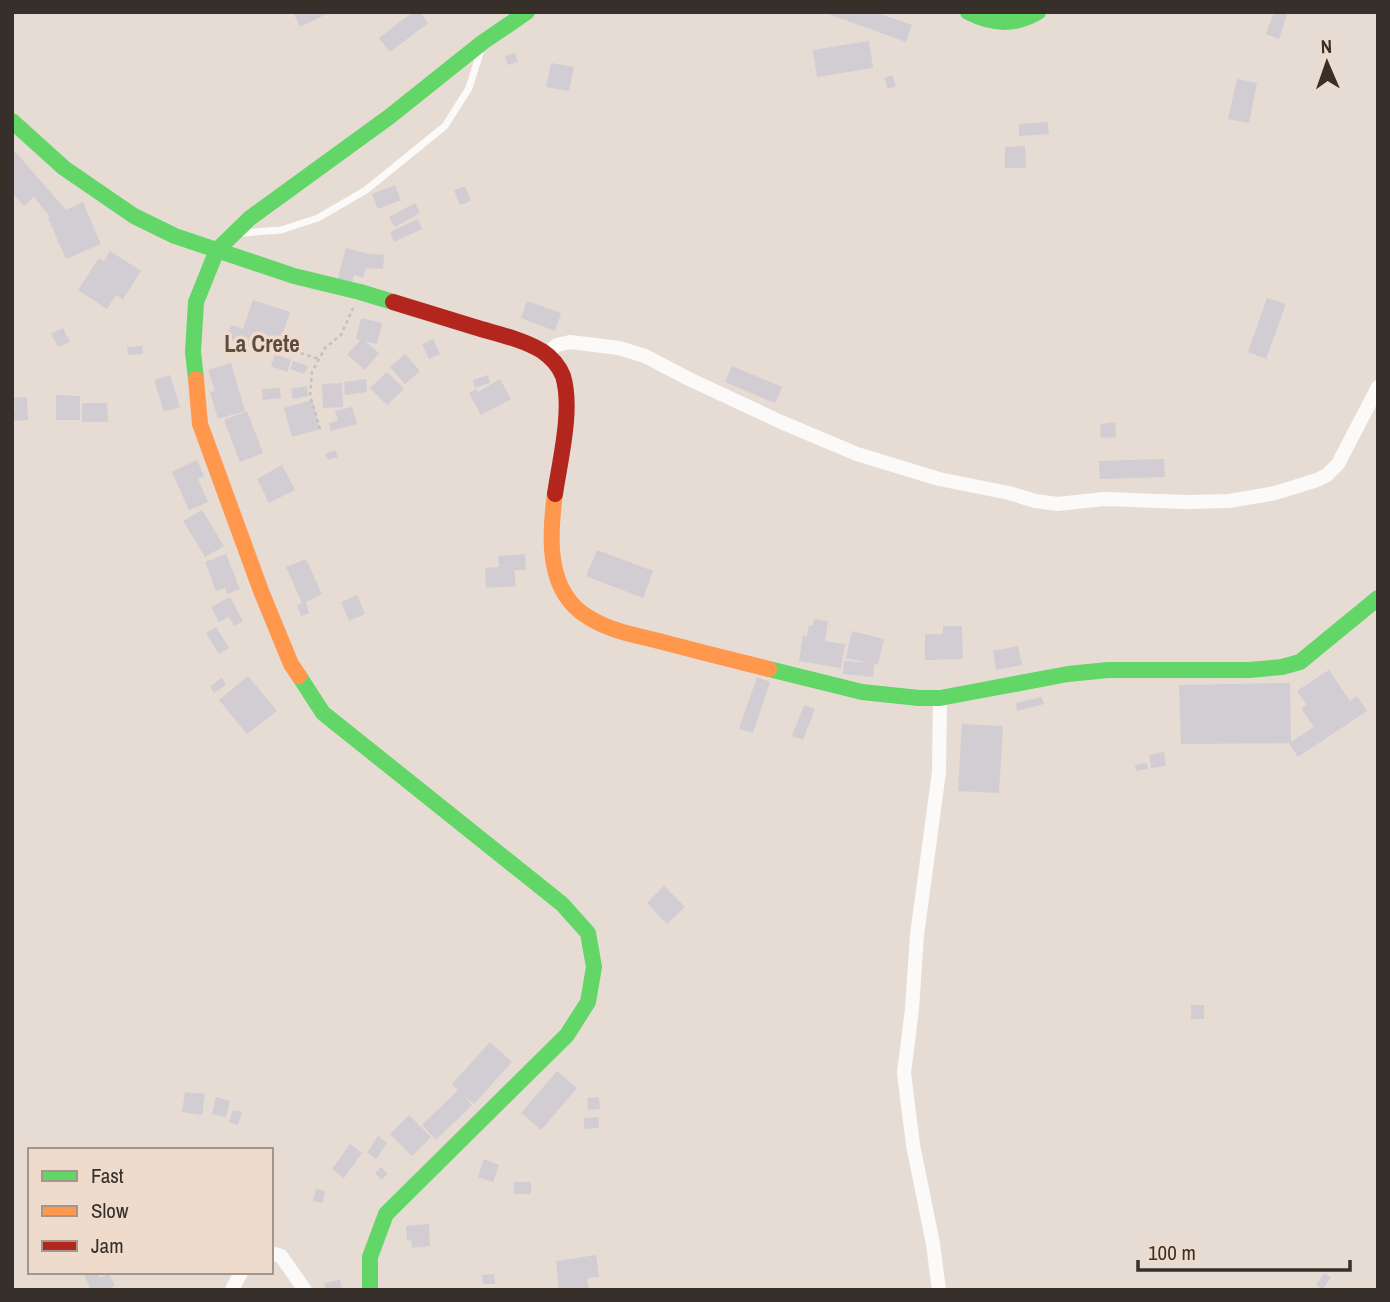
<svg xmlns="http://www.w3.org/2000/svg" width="1390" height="1302" font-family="'Archivo Narrow',sans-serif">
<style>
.building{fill:#d2ccd3}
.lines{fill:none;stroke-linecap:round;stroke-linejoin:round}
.path{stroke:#c3c0bd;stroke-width:2.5;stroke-dasharray:3.5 3.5;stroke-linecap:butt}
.lane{stroke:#fbfaf9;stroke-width:7}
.street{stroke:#fbfaf9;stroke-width:14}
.fast{stroke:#63d668;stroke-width:16}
.slow{stroke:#ff974d;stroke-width:16}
.jam{stroke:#b3261e;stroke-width:16}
.labels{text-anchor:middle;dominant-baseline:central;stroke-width:7;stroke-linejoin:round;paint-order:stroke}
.quarter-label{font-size:23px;font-weight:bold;fill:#5d4d41;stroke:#eedbcc}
</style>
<rect width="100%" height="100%" fill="#e6dcd4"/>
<path class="building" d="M293 12H331L300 27Z
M413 12H420L428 23 390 52 379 38Z
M823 12H875L912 25 906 42Z
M1274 12H1288L1279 39 1266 34Z
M869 41 873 68 817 77 813 50Z
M515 53 518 62 508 65 505 56Z
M551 63 574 67 569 91 546 87Z
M892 75 896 86 888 89 884 78Z
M1237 79 1257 83 1249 123 1228 119Z
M1048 122 1049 134 1019 136V124Z
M1025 146 1026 168H1005V147Z
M12 148 66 210 83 202 101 244 66 259 48 218 50 217 34 197 24 206 12 193Z
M395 185 401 200 378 209 372 194Z
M465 186 471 201 460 205 454 190Z
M415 203 420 213 395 227 389 217Z
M418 219 422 229 394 242 390 232Z
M346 248 369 254 384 255 383 269 366 268 363 278 354 275 351 286 337 282Z
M110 251 141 271 123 299 116 295 107 309 78 290 99 258 104 261Z
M1267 298 1286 304 1266 359 1248 352Z
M253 300 290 312 280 342 269 339 265 352 226 339 231 325 243 329Z
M527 301 561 313 555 331 521 318Z
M361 318 382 323 377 344 365 341 379 353 365 370 347 355 360 340 356 339Z
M63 328 70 342 58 347 51 334Z
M433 339 440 354 429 359 422 344Z
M142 346 143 354 128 355 127 347Z
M275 354 291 360 287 372 271 366Z
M405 354 420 371 405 384 390 367Z
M293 361 308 366 304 374 290 369Z
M231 363 245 411 218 419 210 392 215 391 208 370Z
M732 366 782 387 775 403 725 382Z
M387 372 404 389 387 405 370 388Z
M170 375 180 407 164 412 154 380Z
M488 375 490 383 475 388 473 380Z
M366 379 367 392 345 395 344 382Z
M500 379 511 399 481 415 469 393 476 389 478 392Z
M342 383 343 407 323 408 322 384Z
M307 386 308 396 293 399 291 389Z
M280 388 281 398 263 400 262 389Z
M56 395 80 396V420H56Z
M27 397 28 420 12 421V410H15L14 398Z
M312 400 320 429 292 437 284 408Z
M82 403H107L108 422H82Z
M352 407 357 424 331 431 329 423 338 420 335 411Z
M247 411 263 453 240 462 224 420Z
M1115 422 1116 437 1101 438 1100 424Z
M335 450 338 457 328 460 325 454Z
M1164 459 1165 477 1100 479 1099 461Z
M197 460 204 476 198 479 208 502 189 510 172 472Z
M282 465 295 490 269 503 257 479Z
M202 510 224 546 205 557 183 521Z
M597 550 653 571 643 598 586 576Z
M226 554 240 589 227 594 225 588 216 591 205 562Z
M525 554 526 570H514L516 586 486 588 485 568 499 567 498 556Z
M306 559 322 594 306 602 309 613 301 616 297 605 302 603 286 567Z
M357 595 365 614 349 621 341 602Z
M230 597 243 621 234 626 229 617 219 622 211 607Z
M814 619 828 621 825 641 845 644 841 668 799 661 803 635 807 636 809 625 813 626Z
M943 626H962L963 659 925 660V634H943Z
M216 627 229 648 219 654 206 633Z
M852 631 884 639 878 665 874 664 873 677 843 674 844 661 870 663 846 658Z
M1018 646 1022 665 996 670 993 651Z
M1329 670 1350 701 1357 696 1367 711 1298 757 1289 743H1291L1181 744 1179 685 1290 683 1291 742 1314 727 1301 708 1307 705 1297 691Z
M248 676 277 711 247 734 219 700Z
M757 677 770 682 753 733 739 729Z
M222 678 226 685 214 693 210 686Z
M1042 697 1044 704 1017 711 1016 703Z
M804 705 815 709 803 740 792 736Z
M962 724 1003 726 999 793 958 791Z
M1164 752 1166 766 1151 768 1149 755Z
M1147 763 1148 769 1136 771 1135 765Z
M664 886 685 907 667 924 647 903Z
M1191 1005H1204V1019H1191Z
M490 1042 512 1062 474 1104 462 1094 472 1105 436 1140 422 1125 458 1090 452 1084Z
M557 1071 577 1088 541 1130 521 1113Z
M185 1092 205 1094 202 1115 182 1112Z
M216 1097 230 1101 226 1117 212 1114Z
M599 1097 600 1109 588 1110 587 1098Z
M233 1110 242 1112 238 1125 229 1122Z
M409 1115 431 1137 412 1156 390 1134Z
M598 1117 599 1128 584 1129V1118Z
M378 1136 387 1143 376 1159 367 1153Z
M350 1144 362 1153 344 1178 332 1169Z
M484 1159 499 1165 493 1182 478 1177Z
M381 1167 388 1174 381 1180 375 1173Z
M514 1182H531V1194H514Z
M316 1189 325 1191 323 1203 313 1201Z
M429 1224 430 1246 412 1248 411 1240 407 1241 406 1226Z
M596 1255 599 1277 587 1278 589 1290H559L556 1261Z
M83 1272H97L100 1278 109 1274 115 1286 106 1290H91Z
M1324 1273 1331 1277 1323 1289 1316 1285Z
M494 1274 495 1284H483L482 1275Z
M340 1280 342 1290H326L324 1283Z"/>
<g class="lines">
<path class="path" d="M294 351 319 359
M320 429 310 395 312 372 325 348 341 335 353 308"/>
<path class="lane" d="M242 233 281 230 318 218 366 190 445 126 469 88 480 53"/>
<path class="street" d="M547 353 557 345 570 342 619 348 645 356 689 379 781 422 857 454 939 479 1009 493 1035 501 1058 504 1104 499 1187 502 1229 501 1275 493 1317 480 1327 475 1338 464 1378 387
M271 1253 281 1256 305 1290
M232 1290 241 1272
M939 1290 933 1244 913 1145 904 1073 912 1009 917 935 939 772 940 698"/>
<path class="fast" d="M968 12C991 24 1015 26 1038 12
M12 121 64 168 134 216 175 236 294 276 360 292 393 302
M196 379 193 352 196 302 217 250 250 218 389 117 483 42 527 12
M769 669 862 692 919 698H940L1068 674 1108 670H1249L1282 667 1300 662 1378 598
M299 676 323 713 562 904 588 933 594 967 588 1002 567 1035 386 1214 370 1257V1290"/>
<path class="slow" d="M196 379 200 424 261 591 291 664 299 676
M555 494C549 537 546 592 588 617 610 631 635 635 659 641 696 651 733 660 769 669"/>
<path class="jam" d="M393 302C422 311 452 320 481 329 502 335 524 340 542 351 551 357 559 366 563 376 573 409 560 460 555 494"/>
</g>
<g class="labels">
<g class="quarter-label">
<text x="262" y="343">La Crete</text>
</g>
</g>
<rect width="1390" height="1302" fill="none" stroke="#372f2a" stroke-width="28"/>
<rect x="28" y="1148" width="245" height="126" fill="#eedbcc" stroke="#a5968b" stroke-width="2"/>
<rect x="42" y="1171" width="35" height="10" fill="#63d668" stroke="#a5968b" stroke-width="2"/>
<text x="91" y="1183" font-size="21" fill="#372f2a">Fast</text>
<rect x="42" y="1206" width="35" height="10" fill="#ff974d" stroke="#a5968b" stroke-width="2"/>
<text x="91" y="1218" font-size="21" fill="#372f2a">Slow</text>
<rect x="42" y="1241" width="35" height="10" fill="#b3261e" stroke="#a5968b" stroke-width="2"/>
<text x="91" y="1253" font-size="21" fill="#372f2a">Jam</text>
<g transform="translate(1327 63) rotate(358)" stroke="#eedbcc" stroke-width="5" paint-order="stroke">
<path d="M0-5L12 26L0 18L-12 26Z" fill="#372f2a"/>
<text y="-10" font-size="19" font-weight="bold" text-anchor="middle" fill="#372f2a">N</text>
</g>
<path d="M1138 1260v10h212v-10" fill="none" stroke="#372f2a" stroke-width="3.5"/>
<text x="1148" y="1260" font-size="21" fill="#372f2a" stroke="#eedbcc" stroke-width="5" paint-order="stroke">100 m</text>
</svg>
